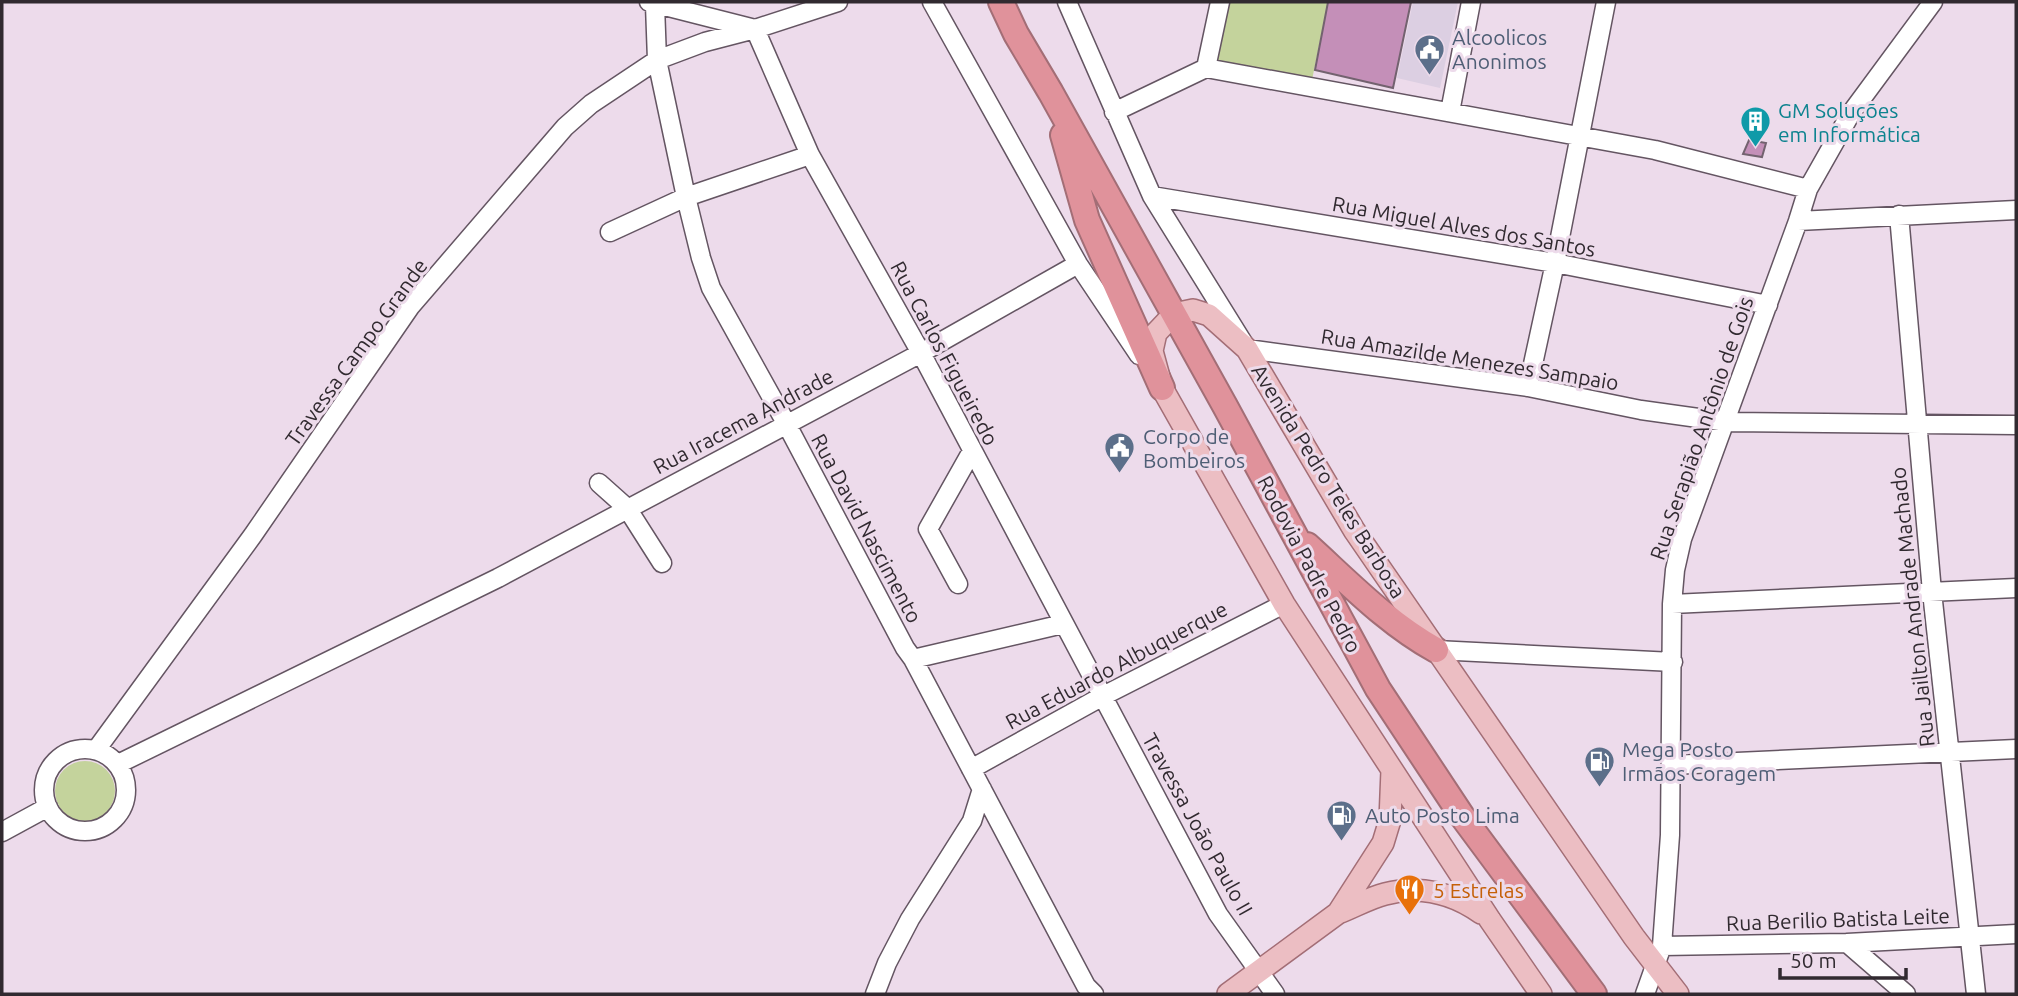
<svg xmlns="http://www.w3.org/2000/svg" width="2018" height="996" font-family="Ubuntu,sans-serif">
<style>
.education{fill:#dccfe2}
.green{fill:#c4d39c}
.building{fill:#c48fb8;stroke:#73626f;stroke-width:2}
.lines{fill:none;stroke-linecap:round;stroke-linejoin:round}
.minor-casing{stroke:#645562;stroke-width:21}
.major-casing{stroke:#a36e76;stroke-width:24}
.highway-casing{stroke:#a36e76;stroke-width:28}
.minor{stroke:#fff;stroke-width:18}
.major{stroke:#ecbec3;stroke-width:21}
.highway{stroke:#e0929b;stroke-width:24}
.labels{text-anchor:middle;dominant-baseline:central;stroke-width:6;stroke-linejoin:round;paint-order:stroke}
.service-label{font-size:21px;fill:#4e5e75;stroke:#eddbeb;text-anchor:start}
.culture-label{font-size:21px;fill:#0d838f;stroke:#eddbeb;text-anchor:start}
.street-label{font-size:21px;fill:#312a30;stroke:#eddbeb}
.food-label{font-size:21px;fill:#c56008;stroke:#eddbeb;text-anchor:start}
</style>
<rect width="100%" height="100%" fill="#eddbeb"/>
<path class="education" d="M1413 2H1458L1440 88 1397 78Z"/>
<path class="green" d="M1226 2H1328L1312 80 1214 64Z
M55 791a30 30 0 1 1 60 0a30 30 0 1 1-60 0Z"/>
<path class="building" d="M1328 2H1411L1393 88 1315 70Z
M1749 140 1766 143 1762 157 1743 154Z"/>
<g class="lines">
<defs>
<path id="minor" d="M649 2 755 29 838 2
M932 2 1078 264 1139 355
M1067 2 1152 196 1247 349 1528 387 1641 410 1727 422 2016 425
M1206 68 1220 2
M1114 112 1206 68 1655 150 1808 189
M1450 112 1471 2
M1152 196 1555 263 1768 305
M1899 215 1932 592 1976 994
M1798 221 2016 210
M610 232 686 197 810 155
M1528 387 1555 263 1606 2
M599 483 627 508 662 563
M958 584 928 529 972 451
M1672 604 2016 588
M1436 650 1673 662
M913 659 1063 624
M44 790a41 41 0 1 1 82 0a41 41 0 1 1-82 0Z
M96 750 253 535 410 307 565 127 591 104 657 60 655 5
M118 764 498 578 921 353 1078 264
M1671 765 2016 749
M971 769 1103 696 1284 604
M2 832 48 807
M1847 943 1906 994
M1662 946 1847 943 2016 934
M875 994 887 963 910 919 972 821 982 789
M1094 994 1086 986 913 659 905 648 786 423 711 288 701 258 686 197 657 60 705 42 755 29 810 155 921 353 1218 914 1275 994
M1645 994 1662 946 1670 835 1672 604 1675 570 1682 539 1798 221 1808 189 1851 113 1933 2"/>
<path id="major" d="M1338 913C1354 907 1369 898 1385 894 1420 885 1453 893 1481 913
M1228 994 1338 913 1383 843 1390 820 1392 770
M1541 994 1490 920 1284 604 1162 388 1152 351 1156 333 1174 314 1193 310 1209 315 1247 349 1354 530 1634 937 1678 994"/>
<path id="highway" d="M1001 2 1016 34 1051 93 1225 406 1378 689 1462 816 1594 994
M1063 135 1087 220 1162 388
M1307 545C1348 582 1387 623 1436 650"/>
</defs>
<use href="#minor" class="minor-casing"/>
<use href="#major" class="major-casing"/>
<use href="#highway" class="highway-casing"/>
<use href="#minor" class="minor"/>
<use href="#major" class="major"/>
<use href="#highway" class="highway"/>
</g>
<defs>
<symbol id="civic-pin" viewBox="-11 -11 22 30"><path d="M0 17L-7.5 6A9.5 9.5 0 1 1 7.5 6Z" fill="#5c6f8a" stroke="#eddbeb"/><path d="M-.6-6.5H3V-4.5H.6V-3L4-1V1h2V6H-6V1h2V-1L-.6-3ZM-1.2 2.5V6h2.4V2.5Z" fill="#fff"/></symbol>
<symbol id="building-pin" viewBox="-11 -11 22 30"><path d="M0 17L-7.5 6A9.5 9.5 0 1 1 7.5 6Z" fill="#0f9aa8" stroke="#eddbeb"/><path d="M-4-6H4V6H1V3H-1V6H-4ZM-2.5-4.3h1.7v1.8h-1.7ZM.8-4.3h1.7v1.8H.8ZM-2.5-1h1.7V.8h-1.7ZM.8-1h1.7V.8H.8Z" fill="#fff"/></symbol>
<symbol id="fuel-pin" viewBox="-11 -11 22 30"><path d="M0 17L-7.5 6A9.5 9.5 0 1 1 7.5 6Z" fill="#5c6f8a" stroke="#eddbeb"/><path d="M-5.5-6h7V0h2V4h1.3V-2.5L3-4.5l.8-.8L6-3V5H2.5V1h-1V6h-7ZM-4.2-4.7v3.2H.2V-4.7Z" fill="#fff"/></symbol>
<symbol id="restaurant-pin" viewBox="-11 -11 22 30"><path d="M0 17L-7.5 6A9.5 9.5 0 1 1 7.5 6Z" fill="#e8710a" stroke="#eddbeb"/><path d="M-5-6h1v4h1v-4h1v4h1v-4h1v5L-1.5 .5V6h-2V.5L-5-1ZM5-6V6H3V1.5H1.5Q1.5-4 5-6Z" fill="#fff"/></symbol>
</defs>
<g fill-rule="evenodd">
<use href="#civic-pin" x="1412" y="32" width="35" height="47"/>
<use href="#building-pin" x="1738" y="104" width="35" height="47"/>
<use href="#civic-pin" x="1102" y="430" width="35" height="47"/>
<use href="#fuel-pin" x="1582" y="744" width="35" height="47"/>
<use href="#fuel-pin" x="1324" y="798" width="35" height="47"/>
<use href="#restaurant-pin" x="1392" y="872" width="35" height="47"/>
</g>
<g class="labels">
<g class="service-label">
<text x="1452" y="37">Alcoolicos<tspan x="1452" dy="24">Anonimos</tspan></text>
<text x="1143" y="436">Corpo de<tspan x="1143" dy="24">Bombeiros</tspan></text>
<text x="1622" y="749">Mega Posto<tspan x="1622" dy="24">Irmãos Coragem</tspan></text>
<text x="1365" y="815">Auto Posto Lima</text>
</g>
<g class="culture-label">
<text x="1778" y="110">GM Soluções<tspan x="1778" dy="24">em Informática</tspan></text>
</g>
<g class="street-label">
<text transform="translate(1464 226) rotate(10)">Rua Miguel Alves dos Santos</text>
<text transform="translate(356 352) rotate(-54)">Travessa Campo Grande</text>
<text transform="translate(945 353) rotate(62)">Rua Carlos Figueiredo</text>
<text transform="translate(1470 359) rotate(9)">Rua Amazilde Menezes Sampaio</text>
<text transform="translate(743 421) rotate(-28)">Rua Iracema Andrade</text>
<text transform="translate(1701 428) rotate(-71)">Rua Serapião Antônio de Gois</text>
<text transform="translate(1329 481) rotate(58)">Avenida Pedro Teles Barbosa</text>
<text transform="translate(867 528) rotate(62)">Rua David Nascimento</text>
<text transform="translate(1310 564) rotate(62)">Rodovia Padre Pedro</text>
<text transform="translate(1912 607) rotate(-96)">Rua Jailton Andrade Machado</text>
<text transform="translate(1116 665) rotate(-28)">Rua Eduardo Albuquerque</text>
<text transform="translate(1198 824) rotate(61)">Travessa João Paulo II</text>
<text transform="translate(1838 919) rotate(-2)">Rua Berilio Batista Leite</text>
</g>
<g class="food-label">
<text x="1433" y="890">5 Estrelas</text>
</g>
</g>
<rect width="2018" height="996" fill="none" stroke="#312a30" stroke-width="7"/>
<path d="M1780 968v10h126v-10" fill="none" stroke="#312a30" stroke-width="3.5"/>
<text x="1790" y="968" font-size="21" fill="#312a30" stroke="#eddbeb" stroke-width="5" paint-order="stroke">50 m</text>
</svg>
